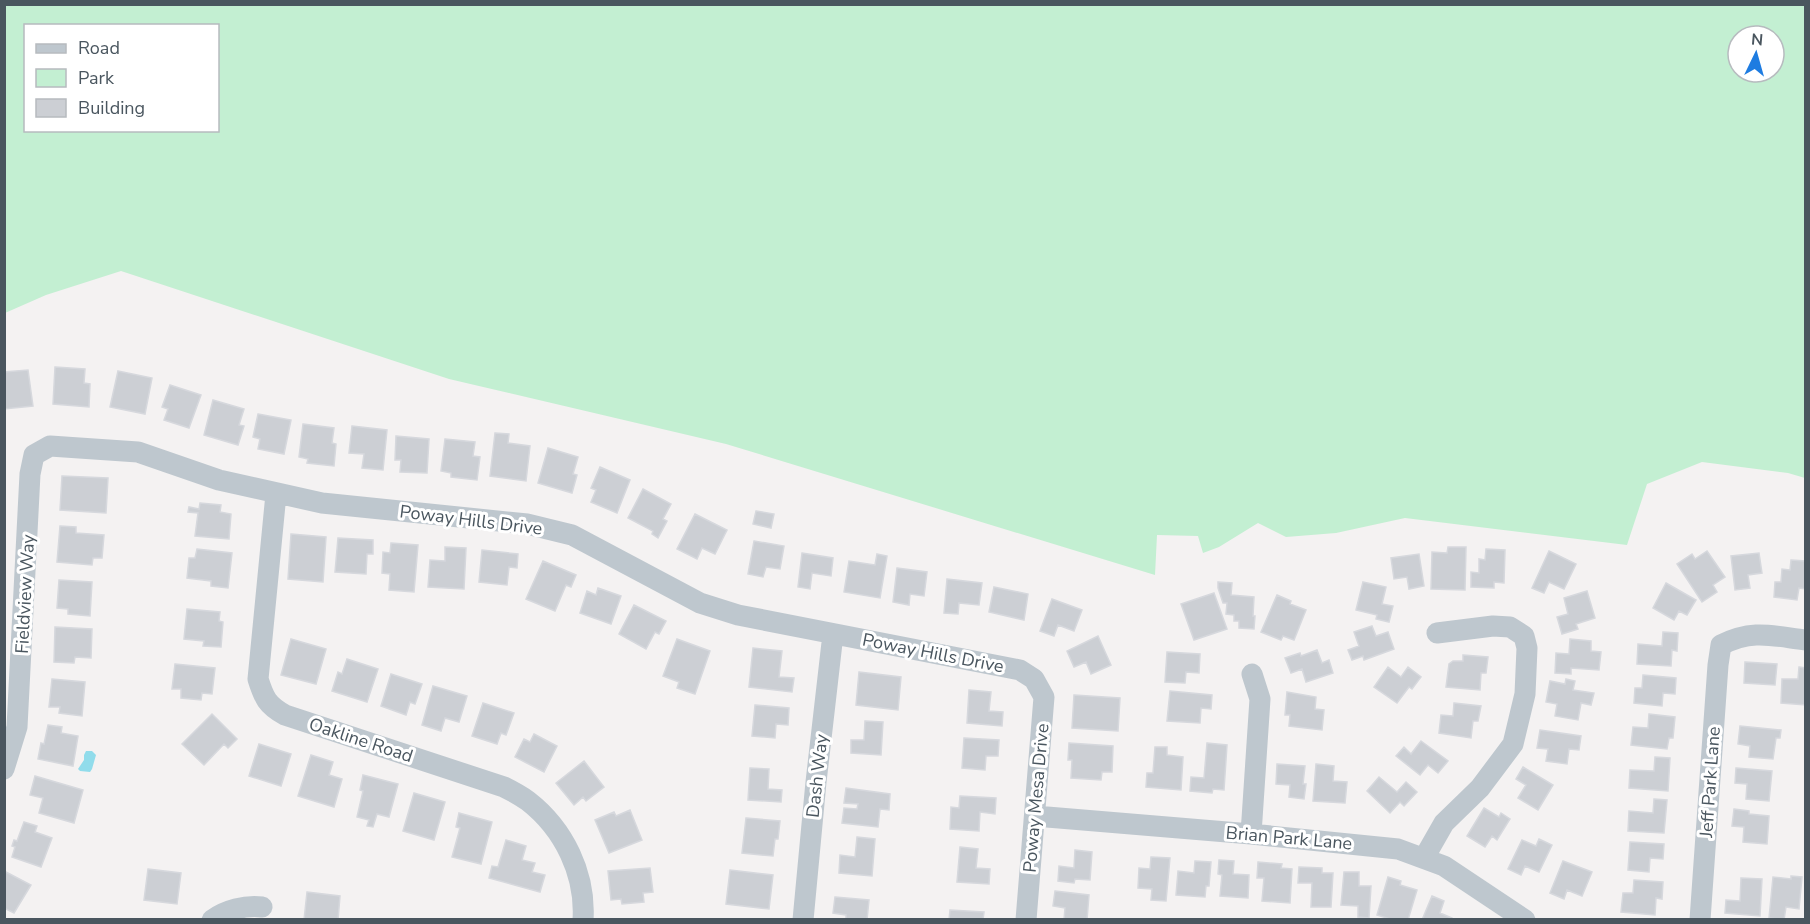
<svg xmlns="http://www.w3.org/2000/svg" width="1810" height="924" font-family="'Nunito Sans',sans-serif">
<style>
.green{fill:#c3efd2;fill-rule:evenodd}
.water{fill:#91dceb}
.building{fill:#cccfd4;stroke:#d6d8dd;stroke-width:1.5}
.lines{fill:none;stroke-linecap:round;stroke-linejoin:round}
.minor{stroke:#bec7ce;stroke-width:21}
.labels{text-anchor:middle;dominant-baseline:central;stroke-width:6;stroke-linejoin:round;paint-order:stroke}
.street-label{font-size:18px;fill:#4a565f;stroke:#fff}
</style>
<rect width="100%" height="100%" fill="#f4f2f2"/>
<path class="green" d="M5 4 1805 5V478L1788 473 1702 462 1647 484 1627 545 1405 518 1336 533 1286 537 1258 523 1219 547 1203 553 1198 536 1157 535 1155 575 726 444 449 379 121 271 46 295 5 313ZM26 26H218V130H26ZM1738 36H1774V72H1738Z"/>
<path class="water" d="M86 751H92L96 755 92 769 90 772 80 771 78 769 84 760V755Z"/>
<path class="building" d="M55 367 85 369 84 383 90 384 89 407 53 404Z
M28 370 33 406 4 409V372Z
M118 371 152 378 145 414 110 407Z
M170 385 201 395 189 428 164 420 168 409 162 407Z
M213 400 244 409 239 425 244 426 238 445 204 435Z
M258 414 291 420 284 454 258 449 260 439 253 437Z
M303 424 334 428 332 443 336 444 334 466 307 463 308 459 299 457Z
M352 426 387 430 383 470 362 468 364 454 349 453Z
M495 433 509 434 508 443 530 446 526 481 490 476Z
M396 436 429 439 427 473 400 472 401 460H395Z
M445 439 475 442 473 456 480 457 477 480 451 477V473L441 471Z
M548 448 578 457 573 474 577 475 572 493 538 483Z
M600 467 630 480 617 513 591 502 596 490 591 488Z
M62 476 108 478 106 513 60 510Z
M643 489 671 504 663 519 667 521 658 538 652 534 653 531 628 518Z
M200 503 221 505 220 512 231 514 229 539 195 536 198 513 188 512 189 507 199 509Z
M756 511 774 514 771 528 753 524Z
M695 514 727 530 715 554 702 548 697 559 677 549Z
M60 526 76 527V533L104 535 102 558H93L92 565 57 562Z
M291 534 326 537 323 582 288 579Z
M338 538 373 540V554H367L366 574 335 572Z
M754 541 784 546 780 569 766 567 763 577 748 574Z
M391 543 418 545 414 592 389 590 390 574 382 573 383 552 390 553Z
M445 547 466 548 464 589 428 587 430 560 445 561Z
M1448 547H1466L1465 590 1431 589 1432 552 1447 553Z
M197 549 232 553 228 588 211 586V581L187 578 189 558H195Z
M1486 549 1505 550 1504 583 1494 582V588L1471 587V572L1479 573V559L1485 560Z
M482 550 518 554 517 568 509 567 507 585 479 582Z
M1549 551 1576 564 1564 589 1549 582 1544 593 1532 588Z
M1707 551 1725 577 1713 585 1717 592 1702 602 1677 564 1692 554 1695 559Z
M802 553 833 558 831 576 812 573 810 589 798 587Z
M1759 553 1762 573 1748 575 1750 588 1735 590 1731 556Z
M877 554 887 556 880 598 844 592 849 561 875 565Z
M1419 554 1424 586 1409 589 1407 577 1394 579 1391 558Z
M1791 560 1806 561V589L1799 588 1797 600 1774 597 1775 582H1781L1782 569 1790 570Z
M543 561 576 575 571 587 566 585 555 611 526 599Z
M897 568 927 572 924 596 910 594 909 605 893 602Z
M947 579 982 583 979 605 959 603 958 614 944 613Z
M59 580 92 582 90 616 68 614V609L57 608Z
M1218 582 1232 583 1231 595 1254 597 1253 616H1255L1254 629 1239 628V621H1234V615L1226 614 1227 603H1223L1218 588Z
M1363 582 1386 587 1382 604 1393 606 1389 622 1376 619 1377 615 1356 610Z
M1666 583 1696 600 1687 615 1679 611 1674 620 1653 608Z
M994 587 1028 594 1024 620 989 612Z
M598 588 621 596 611 624 580 613 587 591 596 595Z
M1587 591 1595 618 1576 624 1578 629 1562 634 1557 617 1568 614 1564 598Z
M1214 593 1227 629 1194 640 1181 604Z
M1277 595 1291 601 1290 604 1306 610 1294 640 1283 636 1281 640 1261 632Z
M1052 599 1082 610 1074 631 1058 625 1054 636 1040 631Z
M634 605 666 621 659 634 655 632 646 649 619 634Z
M187 609 220 612 219 621 223 622 221 647 203 646 204 641 184 639Z
M1372 626 1376 636 1388 632 1394 649 1364 660 1363 656 1352 660 1348 650 1359 646 1354 632Z
M55 627 92 629 91 658 75 657 74 663 54 662Z
M1663 632 1678 633 1677 651 1672 650 1671 666 1637 664 1638 644 1662 646Z
M1098 636 1111 665 1091 674 1086 662 1074 667 1067 651Z
M291 639 326 649 316 684 281 675Z
M677 639 710 651 695 694 677 688 679 682 663 676Z
M1570 639 1591 641V651L1601 652 1599 670 1571 668V674L1555 673 1556 653 1569 654Z
M753 648 782 651 779 677 794 678 792 692 749 687Z
M1317 650 1322 663 1329 660 1333 673 1306 682 1302 669 1291 673 1285 658 1300 653 1301 656Z
M1167 652 1200 654 1199 673 1186 672 1185 683 1165 682Z
M1463 655 1488 657 1486 673H1481L1480 690 1446 687 1449 664 1453 661H1463Z
M347 659 378 669 367 702 332 691 338 672 342 674Z
M1745 662 1777 664 1775 685 1744 683Z
M175 664 215 668 212 694 202 693 201 700 181 698V689H172Z
M1388 667 1401 677 1408 667 1421 677 1412 689 1409 687 1397 703 1374 687Z
M1799 667 1806 668V705L1781 703 1782 679H1798Z
M859 672 901 677 898 710 856 705Z
M391 674 422 684 415 704 410 702 406 715 381 706Z
M1643 675 1676 678 1675 694 1663 693 1662 706 1634 703 1635 688H1642Z
M52 679 85 682 82 716 59 713 60 707H49Z
M1566 679 1575 681 1573 690 1594 693 1591 705 1581 703 1578 720 1555 716 1557 704 1546 702 1550 681 1565 684Z
M433 686 467 696 459 722 445 718 441 731 422 725Z
M969 690 991 692 989 711 1003 712 1002 726 967 723Z
M1170 691 1212 695 1211 709 1201 708 1200 723 1167 721Z
M1287 692 1316 697 1315 709 1324 710 1322 730 1289 726 1290 715H1285Z
M1074 695 1120 698 1118 731 1072 728Z
M483 703 514 713 506 735 501 733 497 744 472 736Z
M1454 703 1481 706 1478 721H1473L1471 738 1439 733 1441 715 1453 716Z
M755 705 789 708 788 725 776 724 775 738 752 736Z
M212 714 237 739 228 748 224 744 204 765 182 744Z
M1649 714 1675 717 1673 738H1669L1667 749 1631 745 1633 727 1648 728Z
M865 721 883 722 881 755 851 753V740H864Z
M48 725 62 727 61 733 78 736 73 766 38 759 41 743 44 744Z
M1740 726 1781 730 1780 738H1776L1773 759 1749 757 1750 746 1738 744Z
M1540 730 1581 736 1579 750 1569 749 1567 764 1546 761 1548 749 1537 748Z
M534 734 557 746 544 772 515 757 524 739 530 742Z
M964 738 999 740 998 756H986L985 770 962 768Z
M1421 741 1448 761 1438 773 1428 765 1420 775 1396 756 1404 747 1411 754Z
M1069 743 1113 746 1112 772H1102L1101 780 1071 778 1072 760H1068Z
M1207 743 1227 745 1224 790 1213 789 1212 793 1190 791 1191 777 1204 778Z
M259 744 291 754 281 786 249 776Z
M1155 747H1167V755L1183 757 1181 790 1146 787 1147 773H1153Z
M311 755 333 762 329 775 342 779 334 807 298 796Z
M1655 757 1670 758 1668 791 1629 788 1630 770 1654 771Z
M584 761 604 787 586 801 583 797 574 805 556 783Z
M1277 764 1305 766 1303 784H1306L1304 799 1289 797 1290 785 1276 784Z
M1316 764 1334 766 1333 781 1347 782 1345 803 1313 801Z
M1523 767 1553 785 1538 810 1518 798 1526 785 1516 779Z
M750 768 769 769 768 789 782 790 781 802 748 800Z
M1736 768 1772 771 1769 801 1746 799 1747 784 1735 783Z
M363 775 398 784 389 817 377 814 373 827 367 826 369 820 357 817 363 791 360 790Z
M35 776 83 790 74 823 39 813 43 798 30 795Z
M1379 777 1397 792 1406 782 1417 792 1404 806 1400 802 1390 813 1367 791Z
M846 788 890 794 889 810 880 809 878 827 842 823 844 808 857 809 858 804 844 803Z
M414 793 445 802 434 840 403 831Z
M960 796 996 798 995 814 980 812 979 831 950 829 951 807 959 808Z
M1654 799 1667 800 1664 833 1628 831 1629 811 1653 813Z
M1484 808 1499 817 1501 813 1510 819 1497 840 1492 836 1485 847 1467 836Z
M1734 809 1749 811V814L1769 816 1767 844 1743 842 1744 827 1732 826Z
M630 810 642 840 609 853 595 820 614 812 616 816Z
M459 813 492 822 481 864 452 857 460 828 456 827Z
M746 818 780 821 778 839H775L773 856 742 853Z
M24 822 37 826 35 832 52 838 41 867 12 857 15 847 12 846 14 840 17 841Z
M857 837 875 839 872 876 839 873 840 855 855 857Z
M1539 839 1552 845 1539 872 1525 866 1521 875 1508 869 1522 840 1536 846Z
M506 840 526 846 522 860 535 863 532 872 545 875 540 892 489 878 492 866 498 867Z
M1630 842 1664 844 1663 859 1650 858 1649 872 1628 870Z
M960 847 978 849 976 868 990 869 989 884 957 882Z
M1075 850 1092 852 1090 880 1075 879 1074 883 1058 881 1059 866 1074 868Z
M1151 857 1170 858 1166 901 1151 900 1152 889 1138 888 1139 868 1150 869Z
M1219 860 1234 861 1233 874 1249 875 1248 898 1220 896 1222 875 1218 874Z
M1195 861 1211 862 1209 886H1206L1205 897 1176 895 1178 871 1194 873Z
M1563 861 1592 872 1582 896 1567 890 1564 899 1550 893Z
M1258 862 1282 864 1281 868 1292 869 1290 903 1262 901 1264 878H1257Z
M1299 867 1322 868V873H1333L1331 907H1311L1312 883H1298Z
M650 868 653 892 643 893 644 902 622 904 621 899 611 900 608 871Z
M148 869 181 873 177 904 144 900Z
M730 870 773 875 769 909 726 904Z
M4 871 31 885 14 913 4 908Z
M1344 872H1359V886H1371L1369 918 1358 917V906L1341 905Z
M1791 876 1802 877 1799 909 1786 907 1784 920 1769 918 1773 877 1791 879Z
M1388 877 1401 881 1400 885 1417 890 1408 920H1393L1377 915Z
M1741 878 1762 879 1760 916 1725 913 1726 900 1740 901Z
M1634 880 1663 882 1662 899 1656 898 1655 915 1621 912 1623 893H1633Z
M1055 891 1089 895 1087 920H1064L1065 908 1053 906Z
M307 892 340 896 338 920H304Z
M1432 896 1444 901 1440 913 1452 918V920H1422Z
M835 897 869 900 867 920H846V915L833 913Z
M950 910 984 912 983 920H949Z"/>
<g class="lines">
<path class="minor" d="M276 494 258 679C264 698 267 705 285 715L504 787C512 791 521 796 528 801 564 829 586 874 583 920
M4 769 17 727 30 474 34 455 50 446 138 452 219 480 322 503 527 524 572 535 700 603 738 615 1020 670 1034 679 1044 697 1026 920
M1035 816 1251 834 1398 849 1444 866 1525 920
M1251 834 1260 699 1252 674
M1424 858 1444 823 1480 788 1513 744 1525 694 1527 648 1524 636 1510 627 1493 626 1437 633
M212 920C226 910 245 905 262 907
M803 920 816 782 833 634
M1700 920 1718 665 1721 645C1753 629 1772 636 1806 640"/>
</g>
<g class="labels">
<g class="street-label">
<text transform="translate(471 520) rotate(7)">Poway Hills Drive</text>
<text transform="translate(25 594) rotate(-87)">Fieldview Way</text>
<text transform="translate(933 653) rotate(11)">Poway Hills Drive</text>
<text transform="translate(361 740) rotate(18)">Oakline Road</text>
<text transform="translate(817 776) rotate(-84)">Dash Way</text>
<text transform="translate(1710 782) rotate(-86)">Jeff Park Lane</text>
<text transform="translate(1036 798) rotate(-85)">Poway Mesa Drive</text>
<text transform="translate(1289 838) rotate(5)">Brian Park Lane</text>
</g>
</g>
<rect width="1810" height="924" fill="none" stroke="#4a565f" stroke-width="12"/>
<rect x="24" y="24" width="195" height="108" fill="#ffffff" stroke="#b7bbbf" stroke-width="1.5"/>
<rect x="36" y="44" width="30" height="9" fill="#bec7ce" stroke="#b7bbbf" stroke-width="1.5"/>
<text x="78" y="54" font-size="18" fill="#4a565f">Road</text>
<rect x="36" y="69" width="30" height="18" fill="#c3efd2" stroke="#b7bbbf" stroke-width="1.5"/>
<text x="78" y="84" font-size="18" fill="#4a565f">Park</text>
<rect x="36" y="99" width="30" height="18" fill="#cccfd4" stroke="#b7bbbf" stroke-width="1.5"/>
<text x="78" y="114" font-size="18" fill="#4a565f">Building</text>
<g transform="translate(1756 54) rotate(5)"><circle r="28" fill="#ffffff" stroke="#b7bbbf" stroke-width="1.5"/>
<path d="M0-4.5L10 22L0 15L-10 22Z" fill="#1e7ce1"/>
<text y="-9" font-size="16" font-weight="bold" text-anchor="middle" fill="#4a565f">N</text>
</g>
</svg>
